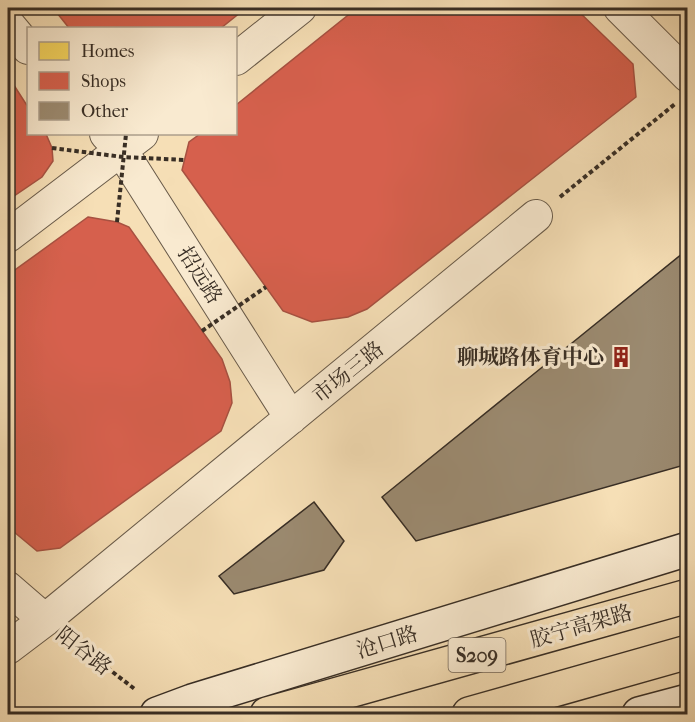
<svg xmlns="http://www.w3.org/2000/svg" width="695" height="722" font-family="'IM FELL French Canon','Noto Serif SC',serif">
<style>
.homes{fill:#f6d55c;stroke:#bda34c;stroke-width:1.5}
.shops{fill:#d6604d;stroke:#a75141;stroke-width:1.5}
.building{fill:#9b8a70;stroke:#382e25;stroke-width:1.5}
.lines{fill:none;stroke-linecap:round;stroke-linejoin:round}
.minor-casing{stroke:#685a49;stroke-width:34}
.secondary-casing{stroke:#382e25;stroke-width:36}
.trunk-casing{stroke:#382e25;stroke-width:36}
.path{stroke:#382e25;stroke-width:4;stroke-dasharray:4.5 3;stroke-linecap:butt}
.minor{stroke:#f9ead0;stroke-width:32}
.secondary{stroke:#f9ead0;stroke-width:33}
.trunk{stroke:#f6dfb6;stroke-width:33}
.path-bridge{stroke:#382e25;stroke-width:4;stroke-dasharray:4.5 3;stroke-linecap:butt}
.labels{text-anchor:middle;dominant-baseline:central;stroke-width:6;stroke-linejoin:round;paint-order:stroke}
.shield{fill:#f9ead0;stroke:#726658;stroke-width:1.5}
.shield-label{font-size:20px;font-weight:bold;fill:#382e25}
.street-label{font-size:21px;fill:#382e25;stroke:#f9ead0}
.poi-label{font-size:21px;font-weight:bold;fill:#382e25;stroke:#f9ead0;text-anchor:end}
</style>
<rect width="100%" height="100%" fill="#f6dfb6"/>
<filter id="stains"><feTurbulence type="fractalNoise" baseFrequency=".00333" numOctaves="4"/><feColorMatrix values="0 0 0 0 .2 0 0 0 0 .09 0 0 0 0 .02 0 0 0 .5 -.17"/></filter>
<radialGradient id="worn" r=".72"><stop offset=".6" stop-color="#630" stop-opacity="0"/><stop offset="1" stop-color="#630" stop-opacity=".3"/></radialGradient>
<path class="homes" d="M89 8H222L196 28H106Z
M367 8H445L271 147 341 234 447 150 480 190 349 296 342 287 327 298 209 150 224 138 221 134H236V113Z
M466 8H527L595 92 508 162 481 129 531 88Z
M8 103 29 135 8 150Z
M89 235 199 404 133 447 111 413 138 396 77 302 8 347V288Z
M8 390 44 448 72 430 103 478 44 516 36 504 20 514 8 495Z"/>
<path class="shops" d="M53 8H246L221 28H69Z
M357 8H575L633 64 636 97 367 309 348 317 312 322 283 311 182 170 189 142 200 134H236V105Z
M8 76 28 107V134H46L52 148 53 161 42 177 8 200Z
M88 217 117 222 129 227 222 359 230 382 232 403 221 431 60 548 37 551 8 527V275Z"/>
<path class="building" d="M688 249V464L416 541 382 497Z
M314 502 344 541 324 570 234 594 219 576Z"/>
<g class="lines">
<defs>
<path id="minor" d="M620 8 688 76
M8 24 28 48
M236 59 300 8
M106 134 121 150 291 418
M8 236 142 134
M8 588 45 620
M8 648 45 620 536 216"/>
<path id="secondary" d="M157 714 192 701 688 549
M639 714 688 701"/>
<path id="trunk" d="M267 714 688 596
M469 714 688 652"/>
</defs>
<use href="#minor" class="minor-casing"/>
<use href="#secondary" class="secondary-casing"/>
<use href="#trunk" class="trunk-casing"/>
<path class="path" d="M560 197 675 104
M71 640 136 690"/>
<use href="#minor" class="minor"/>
<use href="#secondary" class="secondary"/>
<use href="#trunk" class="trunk"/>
<path class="path-bridge" d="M52 148 123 157 185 160
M117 222 126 134
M202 331 266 287"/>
</g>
<defs>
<symbol id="building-bare" viewBox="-9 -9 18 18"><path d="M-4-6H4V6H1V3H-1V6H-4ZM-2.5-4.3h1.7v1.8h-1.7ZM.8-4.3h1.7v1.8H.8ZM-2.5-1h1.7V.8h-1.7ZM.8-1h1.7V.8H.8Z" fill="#8f2418" stroke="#f9ead0" stroke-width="2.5" paint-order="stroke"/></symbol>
</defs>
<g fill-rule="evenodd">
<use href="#building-bare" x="606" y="342" width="30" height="30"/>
</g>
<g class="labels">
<rect class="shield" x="448.5" y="638" width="57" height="34" rx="4.5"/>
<g class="shield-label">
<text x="477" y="655">S209</text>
</g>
<g class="street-label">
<text transform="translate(200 275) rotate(58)">招远路</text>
<text transform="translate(348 372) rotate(-39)">市场三路</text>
<text transform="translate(581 626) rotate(-16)">胶宁高架路</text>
<text transform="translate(387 642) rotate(-17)">沧口路</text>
<text transform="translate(84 651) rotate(38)">阳谷路</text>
</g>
<g class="poi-label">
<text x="604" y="357">聊城路体育中心</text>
</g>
</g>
<rect width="695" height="722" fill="none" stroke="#f6dfb6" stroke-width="30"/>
<rect x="9" y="9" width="677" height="704" fill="none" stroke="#382e25" stroke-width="3"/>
<rect x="15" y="15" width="665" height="692" fill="none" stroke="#382e25" stroke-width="1.5"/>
<rect x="27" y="27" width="210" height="108" fill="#f9ead0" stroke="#ac9f8c" stroke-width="1.5"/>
<rect x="39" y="42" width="30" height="18" fill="#f6d55c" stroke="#ac9f8c" stroke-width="1.5"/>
<text x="81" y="57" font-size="18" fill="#382e25">Homes</text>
<rect x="39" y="72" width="30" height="18" fill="#d6604d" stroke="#ac9f8c" stroke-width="1.5"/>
<text x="81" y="87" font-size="18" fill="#382e25">Shops</text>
<rect x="39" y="102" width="30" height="18" fill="#9b8a70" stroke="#ac9f8c" stroke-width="1.5"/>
<text x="81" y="117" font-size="18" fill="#382e25">Other</text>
<rect width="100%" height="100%" filter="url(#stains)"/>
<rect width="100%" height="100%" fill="url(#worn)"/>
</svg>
